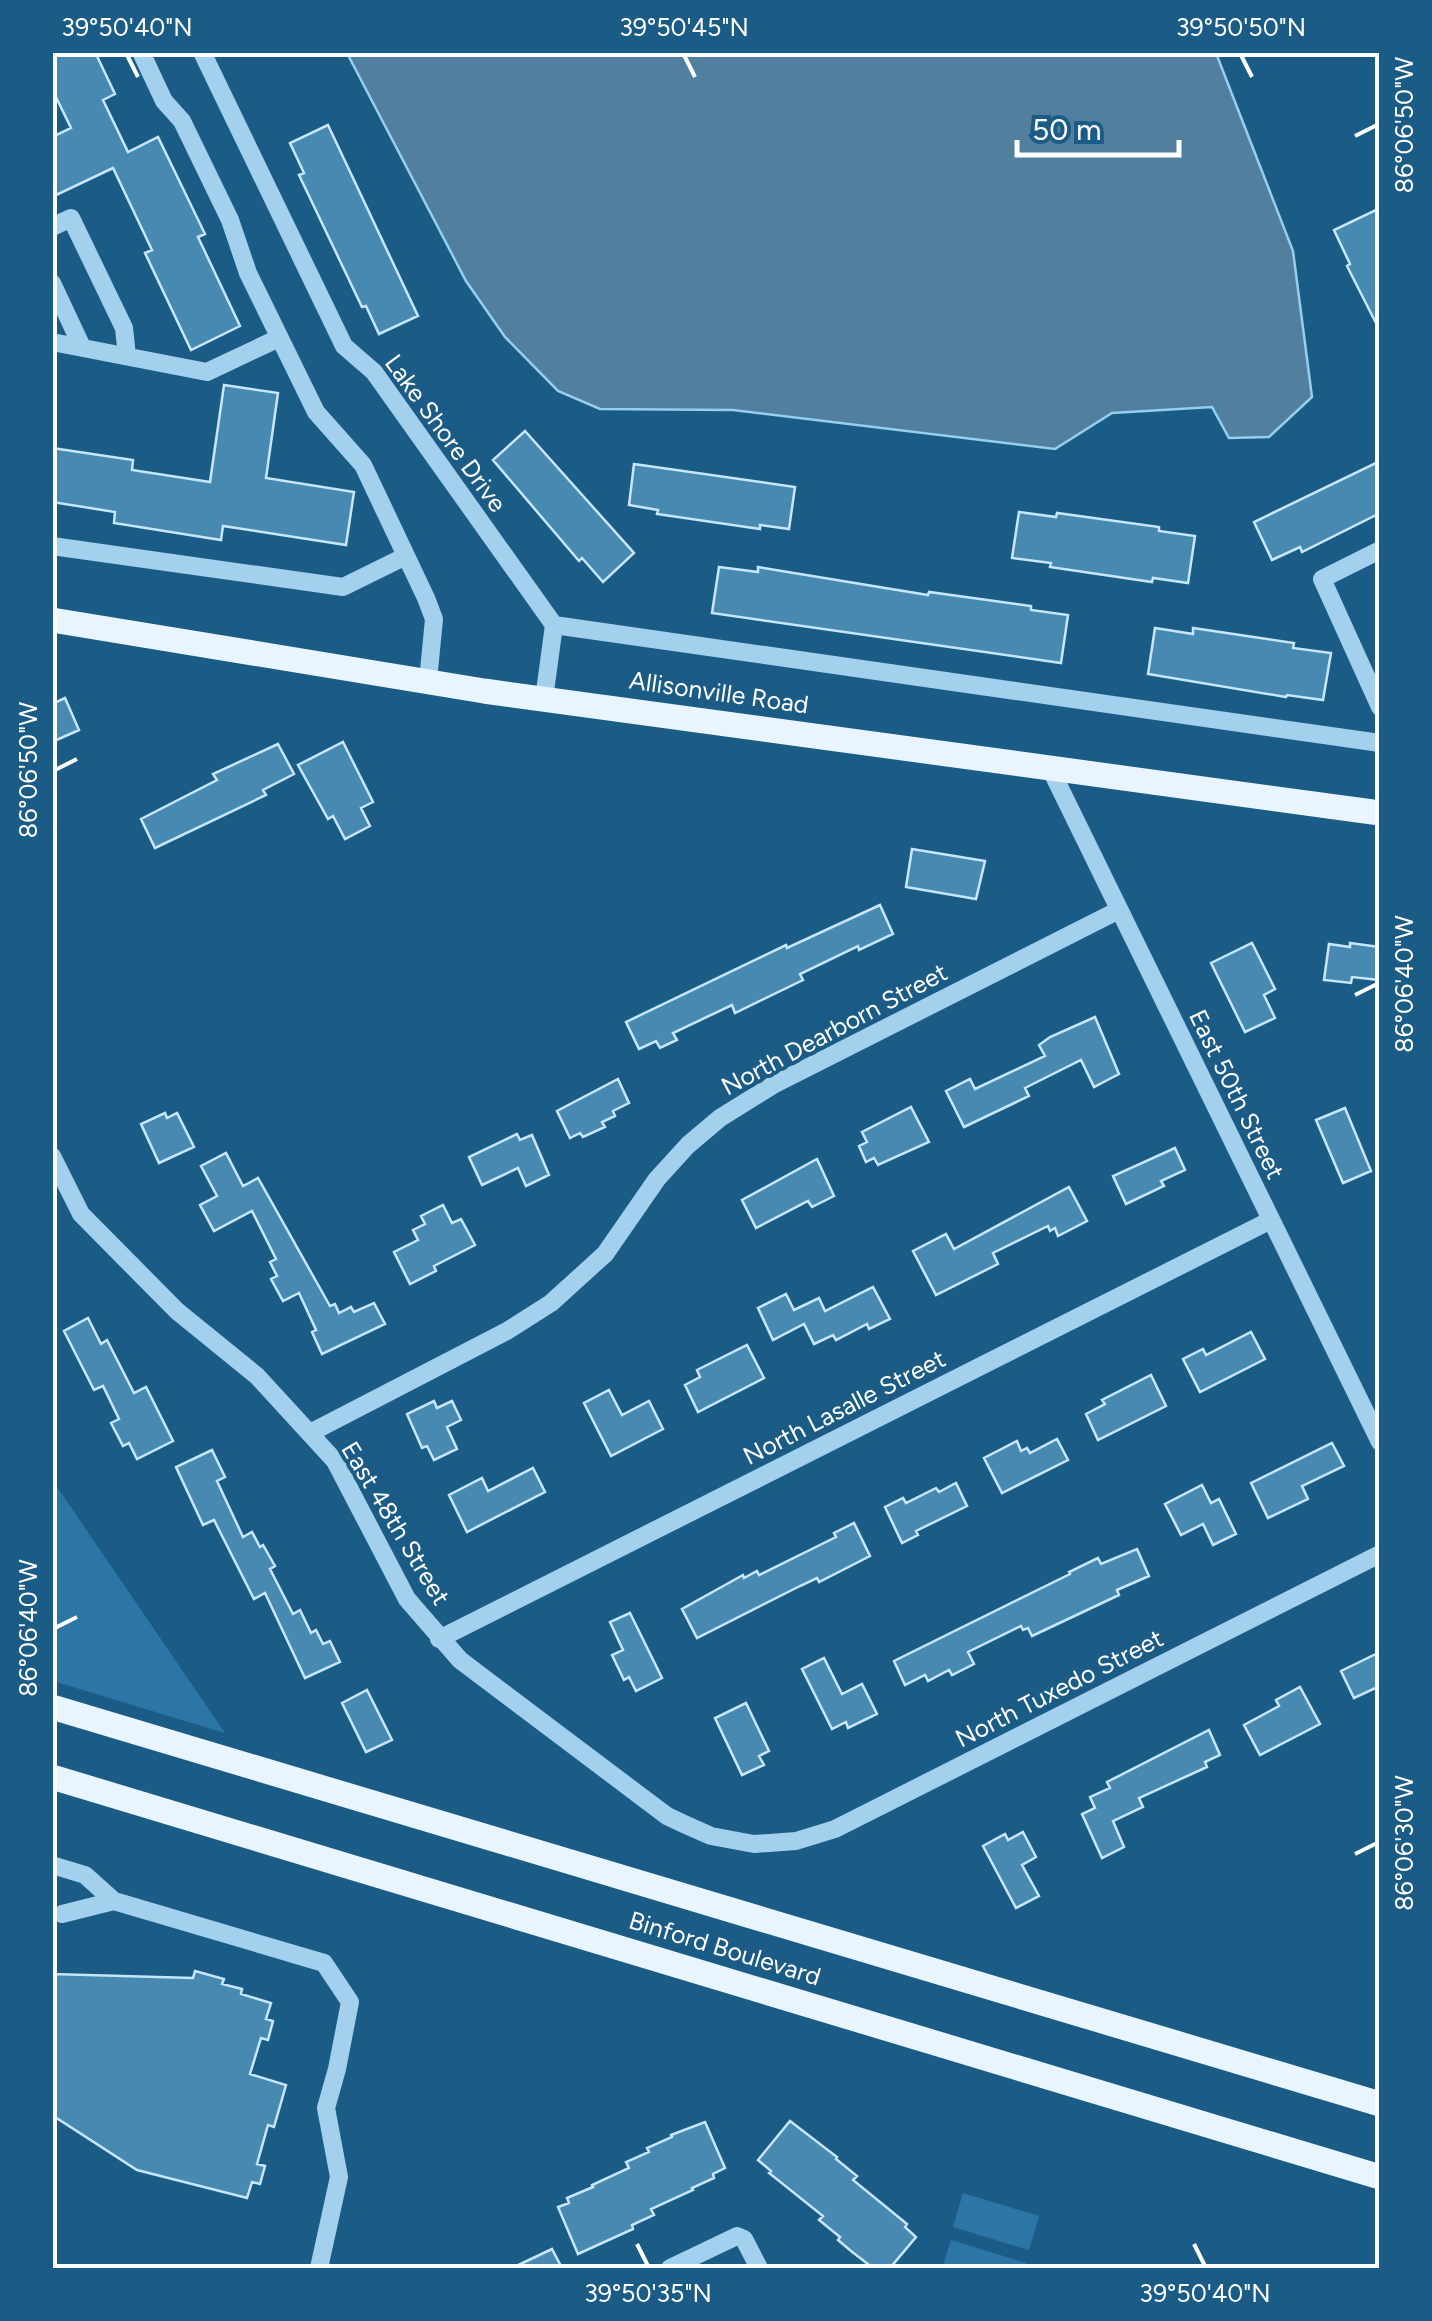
<svg xmlns="http://www.w3.org/2000/svg" width="1432" height="2321" font-family="Figtree,sans-serif">
<style>
.green{fill:#2b76a4}
.water{fill:#517f9d;stroke:#96ceee;stroke-width:2.5}
.building{fill:#4889b2;stroke:#c8e6f9;stroke-width:2.5}
.lines{fill:none;stroke-linecap:round;stroke-linejoin:round}
.minor{stroke:#a3d0ec;stroke-width:18}
.major{stroke:#e8f5ff;stroke-width:25}
.ticks{fill:none;stroke:#fff;stroke-width:4}
.labels{text-anchor:middle;dominant-baseline:central;stroke-width:8;stroke-linejoin:round;paint-order:stroke}
.street-label{font-size:25px;fill:#fff;stroke:#1b5c87}
.neatline{fill:none;stroke:#fff;stroke-width:4}
.ticks-label{font-size:25px;text-anchor:middle;fill:#fff}
</style>
<rect width="100%" height="100%" fill="#1b5c87"/>
<path class="green" d="M52 1481H53L225 1733 53 1681Z
M963 2193 1039 2216 1029 2250 953 2227Z
M951 2240 1026 2263 1025 2268H942Z"/>
<path class="water" d="M347 53H1216L1293 251 1312 397 1269 437 1229 438 1212 407 1112 413 1055 449 733 410 600 409 558 391 505 337 466 281Z"/>
<path class="building" d="M52 52H95L115 94 103 100 128 152 158 137 205 234 198 237 240 326 191 350 145 253 152 250 113 168 52 197V137L71 128 52 89Z
M328 125 418 316 379 334 366 306 362 307 299 175 304 173 290 143Z
M1380 208V331L1347 266 1350 264 1334 230Z
M224 385 278 393 266 478 354 492 346 545 223 526 221 540 114 523 115 512 52 502V448L133 460 132 470 210 482Z
M525 431 634 553 603 582 582 558 579 561 493 460Z
M1380 461V513L1302 552 1300 547 1272 560 1254 522Z
M634 464 795 487 789 529 760 525V529L657 514 658 510 629 505Z
M1019 512 1056 517 1057 513 1159 527V531L1195 536 1188 583 1153 578 1152 582 1050 567 1051 563 1012 558Z
M719 567 758 572V567L928 595 929 592 1031 606V610L1068 615 1061 663 712 613Z
M1155 628 1193 634V628L1294 643 1293 648 1331 653 1323 700 1287 695 1286 697 1148 674Z
M65 698 79 730 52 742V704Z
M343 742 373 802 361 808 370 826 345 839 333 816 328 819 298 765Z
M278 744 294 774 263 790 266 795 155 848 141 819 217 780 213 774Z
M912 849 985 861 976 899 906 887Z
M880 905 893 934 859 950 858 946 800 974 803 980 735 1013 732 1005 673 1033 677 1040 660 1048 656 1041 639 1049 626 1022 786 945 787 948Z
M1252 943 1275 989 1264 995 1275 1018 1245 1032 1211 963Z
M1350 943 1380 947V980L1352 977 1351 983 1324 980 1329 944 1350 947Z
M1095 1017 1119 1074 1094 1087 1081 1060 1025 1088 1029 1096 964 1127 946 1091 970 1079 975 1089 1045 1056 1039 1045 1050 1037Z
M618 1079 629 1103 613 1111 615 1116 602 1122 605 1127 583 1137 580 1133 570 1138 557 1111Z
M911 1107 929 1142 878 1165 874 1158 866 1162 859 1146 867 1142 862 1132Z
M1345 1108 1371 1171 1343 1183 1316 1120Z
M165 1113 167 1118 177 1113 194 1147 159 1163 141 1124Z
M517 1134 520 1140 532 1135 549 1175 526 1186 518 1168 482 1185 469 1157Z
M1175 1148 1185 1170 1161 1181 1164 1186 1126 1204 1113 1176Z
M226 1153 243 1186 258 1178 330 1306 335 1304 339 1313 351 1307 354 1312 374 1303 385 1324 322 1354 312 1332 316 1330 299 1293 283 1301 271 1279 277 1276 270 1262 276 1259 252 1211 214 1231 200 1205 217 1196 201 1166Z
M817 1159 834 1196 812 1207 808 1201 756 1228 742 1200Z
M1069 1187 1087 1221 1058 1236 1055 1228 1050 1231 1048 1226 993 1253 998 1264 936 1295 913 1251 946 1234 954 1249Z
M443 1205 452 1223 461 1219 475 1245 434 1266 436 1271 410 1284 394 1252 418 1240 413 1230 425 1224 421 1216Z
M873 1287 890 1319 869 1329 867 1324 836 1340 833 1335 814 1344 804 1324 773 1340 758 1308 786 1294 794 1310 819 1298 825 1311Z
M88 1318 101 1344 107 1340 134 1393 146 1387 173 1441 137 1459 129 1443 123 1446 111 1423 119 1419 103 1386 94 1390 64 1331Z
M1251 1332 1265 1359 1200 1392 1183 1359 1203 1349 1206 1355Z
M747 1345 764 1378 698 1412 685 1385 700 1377 697 1370Z
M1151 1375 1166 1406 1098 1440 1086 1414 1105 1404 1102 1400Z
M609 1390 622 1415 649 1401 663 1429 611 1456 584 1403Z
M434 1401 437 1408 452 1401 461 1420 447 1427 457 1449 434 1460 427 1446 422 1448 407 1414Z
M1057 1439 1068 1460 1002 1493 984 1458 1017 1441 1021 1451 1027 1448 1030 1453Z
M1332 1443 1344 1466 1302 1486 1308 1499 1268 1518 1251 1483Z
M212 1450 225 1477 217 1481 243 1537 252 1532 260 1547 263 1545 275 1566 270 1569 293 1614 300 1610 311 1633 316 1630 323 1644 330 1641 340 1662 305 1678 265 1593 254 1599 214 1520 203 1525 176 1467Z
M533 1468 545 1492 467 1532 449 1495 482 1478 488 1491Z
M956 1483 967 1506 916 1531 918 1535 902 1543 885 1507 903 1498 906 1503 936 1488 939 1492Z
M1202 1485 1211 1503 1219 1499 1236 1534 1213 1545 1203 1524 1181 1535 1165 1504Z
M854 1523 870 1556 819 1582 817 1578 800 1586 697 1638 682 1609 743 1575 744 1578 757 1571 759 1575 836 1537 834 1533Z
M1137 1549 1149 1576 1117 1590 1119 1595 1032 1636 1028 1628 1023 1630 1021 1626 968 1652 974 1664 952 1675 949 1670 928 1681 925 1675 905 1685 894 1661 1070 1574 1069 1572 1098 1558 1101 1564Z
M630 1613 662 1678 636 1691 629 1677 624 1680 612 1655 623 1650 610 1622Z
M1380 1652V1686L1354 1698 1341 1671Z
M824 1658 842 1694 862 1684 877 1714 848 1728 846 1722 832 1729 802 1669Z
M1300 1687 1320 1724 1260 1755 1244 1725 1279 1706 1276 1700Z
M367 1690 392 1740 366 1752 342 1703Z
M746 1703 769 1751 759 1756 764 1765 742 1775 715 1718Z
M1209 1730 1220 1755 1205 1762 1207 1767 1139 1798 1143 1807 1113 1821 1124 1847 1102 1858 1082 1814 1095 1808 1090 1797 1110 1788 1107 1782Z
M1023 1832 1036 1857 1022 1865 1039 1896 1016 1908 983 1846 1005 1834 1008 1840Z
M195 1971 224 1979 222 1984 242 1989 241 1994 271 2003 266 2019 273 2021 268 2040 261 2038 250 2074 286 2085 274 2127 268 2125 257 2164 265 2166 260 2184 252 2182 247 2198 137 2170 52 2115V1974L193 1978Z
M790 2121 837 2157 836 2159 857 2176 853 2180 907 2224 905 2227 916 2237 890 2268H873L851 2251 838 2240 840 2237 819 2220 823 2216 769 2173 771 2171 758 2160Z
M705 2122 725 2168 713 2174 714 2178 692 2188 693 2190 651 2209 654 2215 632 2225 633 2229 578 2254 558 2207 569 2203 567 2198 593 2187 592 2185 629 2168 626 2162 649 2152 647 2148 672 2137 671 2135Z
M552 2249 562 2268H512Z"/>
<g class="lines">
<path class="minor" d="M141 52 164 101 182 121 230 220 248 273 316 412 363 465 426 598 434 619 428 681
M202 52 344 346 374 372 554 625
M52 227 71 218 124 328 127 356
M52 283 82 347
M52 342 207 372 279 338
M52 546 343 587 406 556
M1380 550 1322 579 1380 707
M554 625 1380 743
M544 699 554 625
M1050 768 1380 1442
M52 1156 81 1214 177 1311 257 1376 335 1461 407 1599 460 1660 667 1816 684 1824 711 1836 754 1844 796 1841 835 1829 1380 1554
M310 1433 507 1331 551 1303 605 1254 657 1179 688 1145 720 1118 773 1085 1119 910
M439 1639 1271 1220
M52 1865 85 1875 114 1901 324 1963 350 2002 337 2069 326 2108 339 2177 319 2268
M62 1914 114 1901
M670 2268 737 2236 744 2239 759 2268"/>
<path class="major" d="M52 620 484 691 1380 813
M52 1707 1380 2104
M52 1777 1380 2177"/>
</g>
<path class="ticks" d="M127 55 138 77M684 55 695 77M1241 55 1252 77M1355 136 1377 125M55 770 77 759M1355 995 1377 984M55 1628 77 1617M1355 1854 1377 1843M637 2244 648 2266M1194 2244 1205 2266"/>
<g class="labels">
<g class="street-label">
<text transform="translate(446 433) rotate(54)">Lake Shore Drive</text>
<text transform="translate(719 692) rotate(8)">Allisonville Road</text>
<text transform="translate(834 1029) rotate(-28)">North Dearborn Street</text>
<text transform="translate(1237 1094) rotate(64)">East 50th Street</text>
<text transform="translate(844 1407) rotate(-27)">North Lasalle Street</text>
<text transform="translate(396 1523) rotate(59)">East 48th Street</text>
<text transform="translate(1059 1688) rotate(-27)">North Tuxedo Street</text>
<text transform="translate(725 1948) rotate(17)">Binford Boulevard</text>
</g>
</g>
<rect width="1432" height="2321" fill="none" stroke="#1b5c87" stroke-width="110"/>
<path d="M1017 140v15h162v-15" fill="none" stroke="#ffffff" stroke-width="5"/>
<text x="1032" y="140" font-size="30" fill="#ffffff" stroke="#1b5c87" stroke-width="8" paint-order="stroke">50 m</text>
<rect x="55" y="55" width="1322" height="2211" class="neatline"/>
<g class="ticks-label">
<text x="127" y="36">39°50'40"N</text>
<text x="684" y="36">39°50'45"N</text>
<text x="1241" y="36">39°50'50"N</text>
<text transform="translate(1404 125) rotate(-90)" y="9">86°06'50"W</text>
<text transform="translate(28 770) rotate(-90)" y="9">86°06'50"W</text>
<text transform="translate(1404 984) rotate(-90)" y="9">86°06'40"W</text>
<text transform="translate(28 1628) rotate(-90)" y="9">86°06'40"W</text>
<text transform="translate(1404 1843) rotate(-90)" y="9">86°06'30"W</text>
<text x="648" y="2302">39°50'35"N</text>
<text x="1205" y="2302">39°50'40"N</text>
</g>
</svg>
